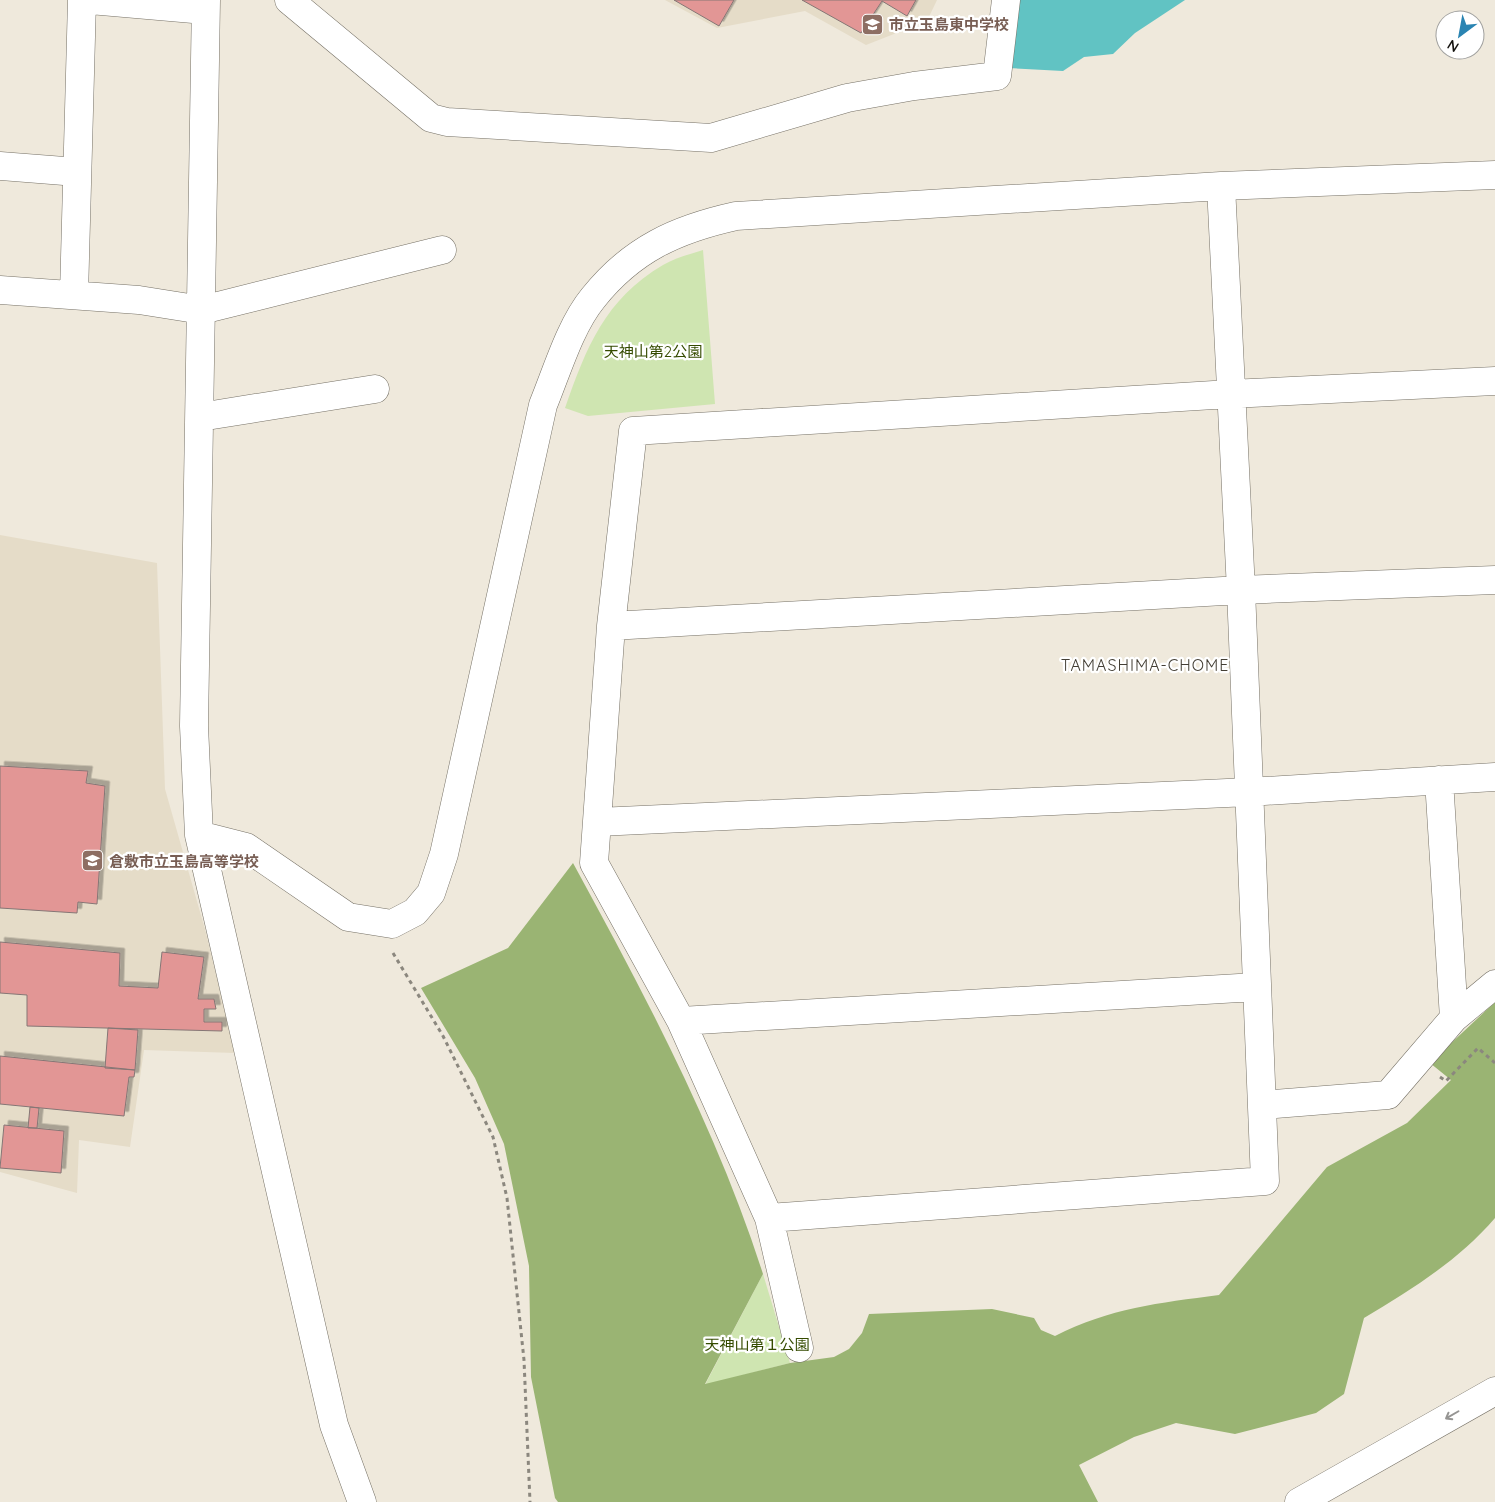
<svg xmlns="http://www.w3.org/2000/svg" width="1495" height="1502" font-family="Quicksand,'Noto Sans JP',sans-serif">
<style>
.built{fill:#e5dcc8}
.green{fill:#cfe5b1}
.forest{fill:#9ab473}
.water{fill:#61c3c3}
.building{fill:#e29695;stroke:#857675;filter:url(#shadow)}
.lines{fill:none;stroke-linecap:round;stroke-linejoin:round}
.street-casing{stroke:#767166;stroke-width:29}
.path{stroke:#8b877e;stroke-width:3;stroke-dasharray:4 4;stroke-linecap:butt}
.street{stroke:#fff;stroke-width:28}
.oneway{stroke:#969593}
.labels{text-anchor:middle;dominant-baseline:central;stroke-width:4.5;stroke-linejoin:round;paint-order:stroke}
.education-label{font-size:15px;font-weight:bold;fill:#785e54;stroke:#fff;text-anchor:start}
.park-label{font-size:15px;fill:#354b00;stroke:#fff}
.neighbourhood-label{font-size:16px;letter-spacing:1px;fill:#443f35;stroke:#fff}
</style>
<defs>
<filter id="shadow"><feDropShadow dx="4.5" dy="-4.5" stdDeviation="0" flood-color="#0004"/></filter>
</defs>
<rect width="100%" height="100%" fill="#efe9dc"/>
<path class="built" d="M665 0H937L927 21 866 45 805 11 717 28Z
M0 535 157 563 165 789 206 933 235 1053 144 1050 130 1147 79 1140 77 1193 0 1172Z"/>
<path class="green" d="M703 250 715 404 588 416 565 408C586 348 605 299 663 265 675 258 690 254 703 250Z
M763 1274 790 1363 705 1385Z"/>
<path class="forest" d="M573 863C645 995 717 1130 763 1274L705 1384 790 1363 834 1357 849 1349 862 1333 869 1314 992 1309 1034 1318 1041 1330 1055 1336C1110 1308 1159 1303 1219 1295L1327 1167 1407 1123 1451 1080 1430 1063 1495 1002V1218C1458 1261 1412 1289 1364 1318L1344 1394 1316 1413 1235 1434 1176 1423 1134 1437 1079 1465 1098 1502H558L555 1498 531 1377 529 1266 504 1144 475 1078 421 988 508 948Z"/>
<path class="water" d="M1012 0H1185L1135 33 1113 54 1084 57 1063 71 1009 68Z"/>
<path class="building" d="M674 0H734L719 26Z
M802 0H916L907 16 882 1 861 33Z
M0 766 88 771 86 783 105 786 97 904 78 902 77 913 0 908Z
M0 942 120 953 119 986 158 988 162 952 204 957 198 999H214L216 1009H204V1022H222V1031L27 1026V995L0 993Z
M108 1028 138 1030 135 1070 105 1068Z
M0 1056 135 1070 134 1077H129L124 1116 0 1104Z
M30 1107 39 1108 37 1128H28Z
M4 1125 64 1131 61 1173 0 1168Z"/>
<g class="lines">
<defs>
<path id="street" d="M90 0 205 10
M206 0 194 726 199 835 334 1425 362 1502
M289 0 431 118 447 122 711 138 847 98 914 86 997 76 1006 0
M0 166 77 172
M0 290 139 300 202 310 442 250
M74 295 82 0
M200 417 375 389
M611 626 1241 590 1495 580
M1439 780 1454 1018
M598 822 1249 792 1495 777
M199 835 246 847 348 917 392 924 415 912 431 893 444 854 543 405C557 371 570 326 593 298 632 249 677 229 736 216L1221 186 1495 175
M681 1021 1256 987
M1262 1105 1388 1095 1454 1018 1495 984
M769 1218 1265 1181 1241 590 1221 186
M799 1348 769 1218 681 1021 594 863 611 626 633 431 1230 394 1495 381
M1299 1502 1495 1391"/>
</defs>
<use href="#street" class="street-casing"/>
<path class="path" d="M393 953 443 1036 493 1137 507 1198 524 1360 530 1502
M1440 1077 1446 1081 1478 1048 1495 1063"/>
<use href="#street" class="street"/>
</g>
<defs><path id="oneway-shaft" d="M-6 0H5M1.5-3L5.5 0L1.5 3" fill="none" stroke-width="1.6" stroke-linecap="round" stroke-linejoin="round" transform="scale(1.25)"/></defs>
<use class="oneway" href="#oneway-shaft" transform="translate(1452 1415) rotate(150)"/>
<defs>
<symbol id="school-square" viewBox="-11 -11 22 22"><rect x="-9" y="-9" width="18" height="18" rx="4" fill="#8d6e63" stroke="#fff"/><path d="M0-5L7-2L0 1L-7-2ZM-4 1L0 2.5L4 1V4Q0 6-4 4Z" fill="#fff"/></symbol>
</defs>
<g fill-rule="evenodd">
<use href="#school-square" x="860" y="12" width="25" height="25"/>
<use href="#school-square" x="80" y="848" width="25" height="25"/>
</g>
<g class="labels">
<g class="education-label">
<text x="889" y="24">市立玉島東中学校</text>
<text x="109" y="861">倉敷市立玉島高等学校</text>
</g>
<g class="park-label">
<text x="653" y="351">天神山第2公園</text>
<text x="757" y="1344">天神山第１公園</text>
</g>
<g class="neighbourhood-label">
<text x="1145" y="665">TAMASHIMA-CHOME</text>
</g>
</g>
<g transform="translate(1460 35) rotate(212)"><circle r="24" fill="#ffffff" stroke="#a1a19f"/>
<path d="M0-4L9 19L0 12L-9 19Z" fill="#2a84b2"/>
<text y="-8" font-size="14" font-weight="bold" text-anchor="middle" fill="#15130f">N</text>
</g>
</svg>
